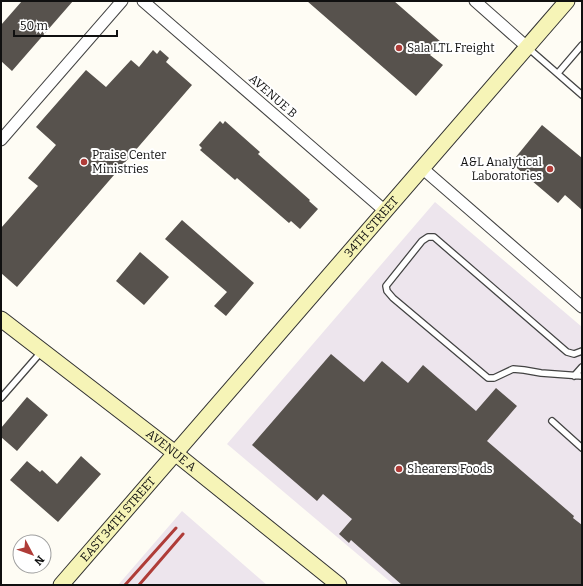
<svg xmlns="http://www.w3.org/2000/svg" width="583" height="586" font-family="Bitter,serif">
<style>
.industrial{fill:#ede5ed}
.building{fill:#57524d}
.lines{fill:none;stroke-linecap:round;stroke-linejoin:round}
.lane-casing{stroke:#434343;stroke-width:8}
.street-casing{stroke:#434343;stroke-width:13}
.secondary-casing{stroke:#323232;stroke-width:17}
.lane{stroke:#fff;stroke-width:5.5}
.street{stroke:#fff;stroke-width:11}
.secondary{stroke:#f6f4b7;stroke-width:15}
.rail{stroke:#af3c38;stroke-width:3}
.poi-dot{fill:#af3c38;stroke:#fff;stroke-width:1.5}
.labels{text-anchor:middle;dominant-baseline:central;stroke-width:4;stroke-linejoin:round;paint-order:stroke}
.poi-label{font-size:12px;fill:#101010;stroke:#fff;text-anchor:start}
.street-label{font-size:12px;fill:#101010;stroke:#fff}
</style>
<rect width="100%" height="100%" fill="#fefcf4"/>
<path class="industrial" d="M435 202 582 327V585H394L227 444Z
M182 511 267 585H118Z"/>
<path class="building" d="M22 1H73L12 71 1 61V25Z
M307 1H394L441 42 430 55 443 65 416 96Z
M153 50 157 54 160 50 169 58 166 62 192 85 17 287 1 273V228L38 186 28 178 56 145 36 127 86 70 106 87 131 60 139 67Z
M220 121 223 124 225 121 260 152 258 154 310 200 309 201 318 209 300 229 291 221 289 223 237 178 235 180 200 150 202 148 199 145Z
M542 125 582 158V210L565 195 558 203 511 163Z
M182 220 254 283 226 316 214 306 227 292 165 239Z
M140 252 169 277 144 305 116 281Z
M331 354 364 382 382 361 408 383 423 365 476 411 496 388 517 406 487 441 574 516 573 518 582 525V585H402L351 540 349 543 339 534 352 519 323 494 317 501 252 445Z
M27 397 48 415 17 451 1 437V428Z
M81 456 101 474 58 522 10 480 27 461 40 472 42 470 57 484Z"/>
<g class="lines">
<defs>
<path id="lane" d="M527 47 582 95
M558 73 582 45
M582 351 574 354 567 352 434 237H428L422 241 386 286 387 291 393 298 488 378H494L513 369 524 370 541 373 582 376
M574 376 582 367
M1 398 42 351
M552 421 582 448"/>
<path id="street" d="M143 1 385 211
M475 1 527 47
M1 140 122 1
M422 168 582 307"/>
<g id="secondary">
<path id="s1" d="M1 319 175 453 339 585"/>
<path id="s2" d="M61 585 567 1"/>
</g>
</defs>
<use href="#lane" class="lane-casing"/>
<use href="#street" class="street-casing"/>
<use href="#secondary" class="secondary-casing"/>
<use href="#lane" class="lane"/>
<use href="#street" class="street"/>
<use href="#secondary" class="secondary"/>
<path class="rail" d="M125 585 176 528
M139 585 183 534"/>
</g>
<g class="poi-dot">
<circle cx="399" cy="48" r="4"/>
<circle cx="84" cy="162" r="4"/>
<circle cx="550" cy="169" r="4"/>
<circle cx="399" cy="469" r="4"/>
</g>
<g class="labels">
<g class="poi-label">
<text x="407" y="48">Sala LTL Freight</text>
<text x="92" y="155">Praise Center<tspan x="92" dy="14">Ministries</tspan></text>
<text x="542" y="162" text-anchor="end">A&amp;L Analytical<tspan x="542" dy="14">Laboratories</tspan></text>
<text x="407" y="469">Shearers Foods</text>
</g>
<g class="street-label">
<text transform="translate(273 96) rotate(41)">AVENUE B</text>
<text stroke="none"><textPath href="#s2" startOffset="474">34TH STREET</textPath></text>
<text stroke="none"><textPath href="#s1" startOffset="215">AVENUE A</textPath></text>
<text stroke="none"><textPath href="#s2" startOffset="87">EAST 34TH STREET</textPath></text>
</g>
</g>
<rect width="583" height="586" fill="none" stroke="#101010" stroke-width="4"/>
<g transform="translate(32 554) rotate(131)"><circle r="19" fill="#ffffff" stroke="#9f9f9f"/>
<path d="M0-3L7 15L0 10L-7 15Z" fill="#af3c38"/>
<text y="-6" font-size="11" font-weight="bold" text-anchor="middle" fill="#101010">N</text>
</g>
<path d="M14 30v6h103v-6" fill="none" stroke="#101010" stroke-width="2"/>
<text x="20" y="30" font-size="12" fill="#101010" stroke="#ffffff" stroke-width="3" paint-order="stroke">50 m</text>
</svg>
